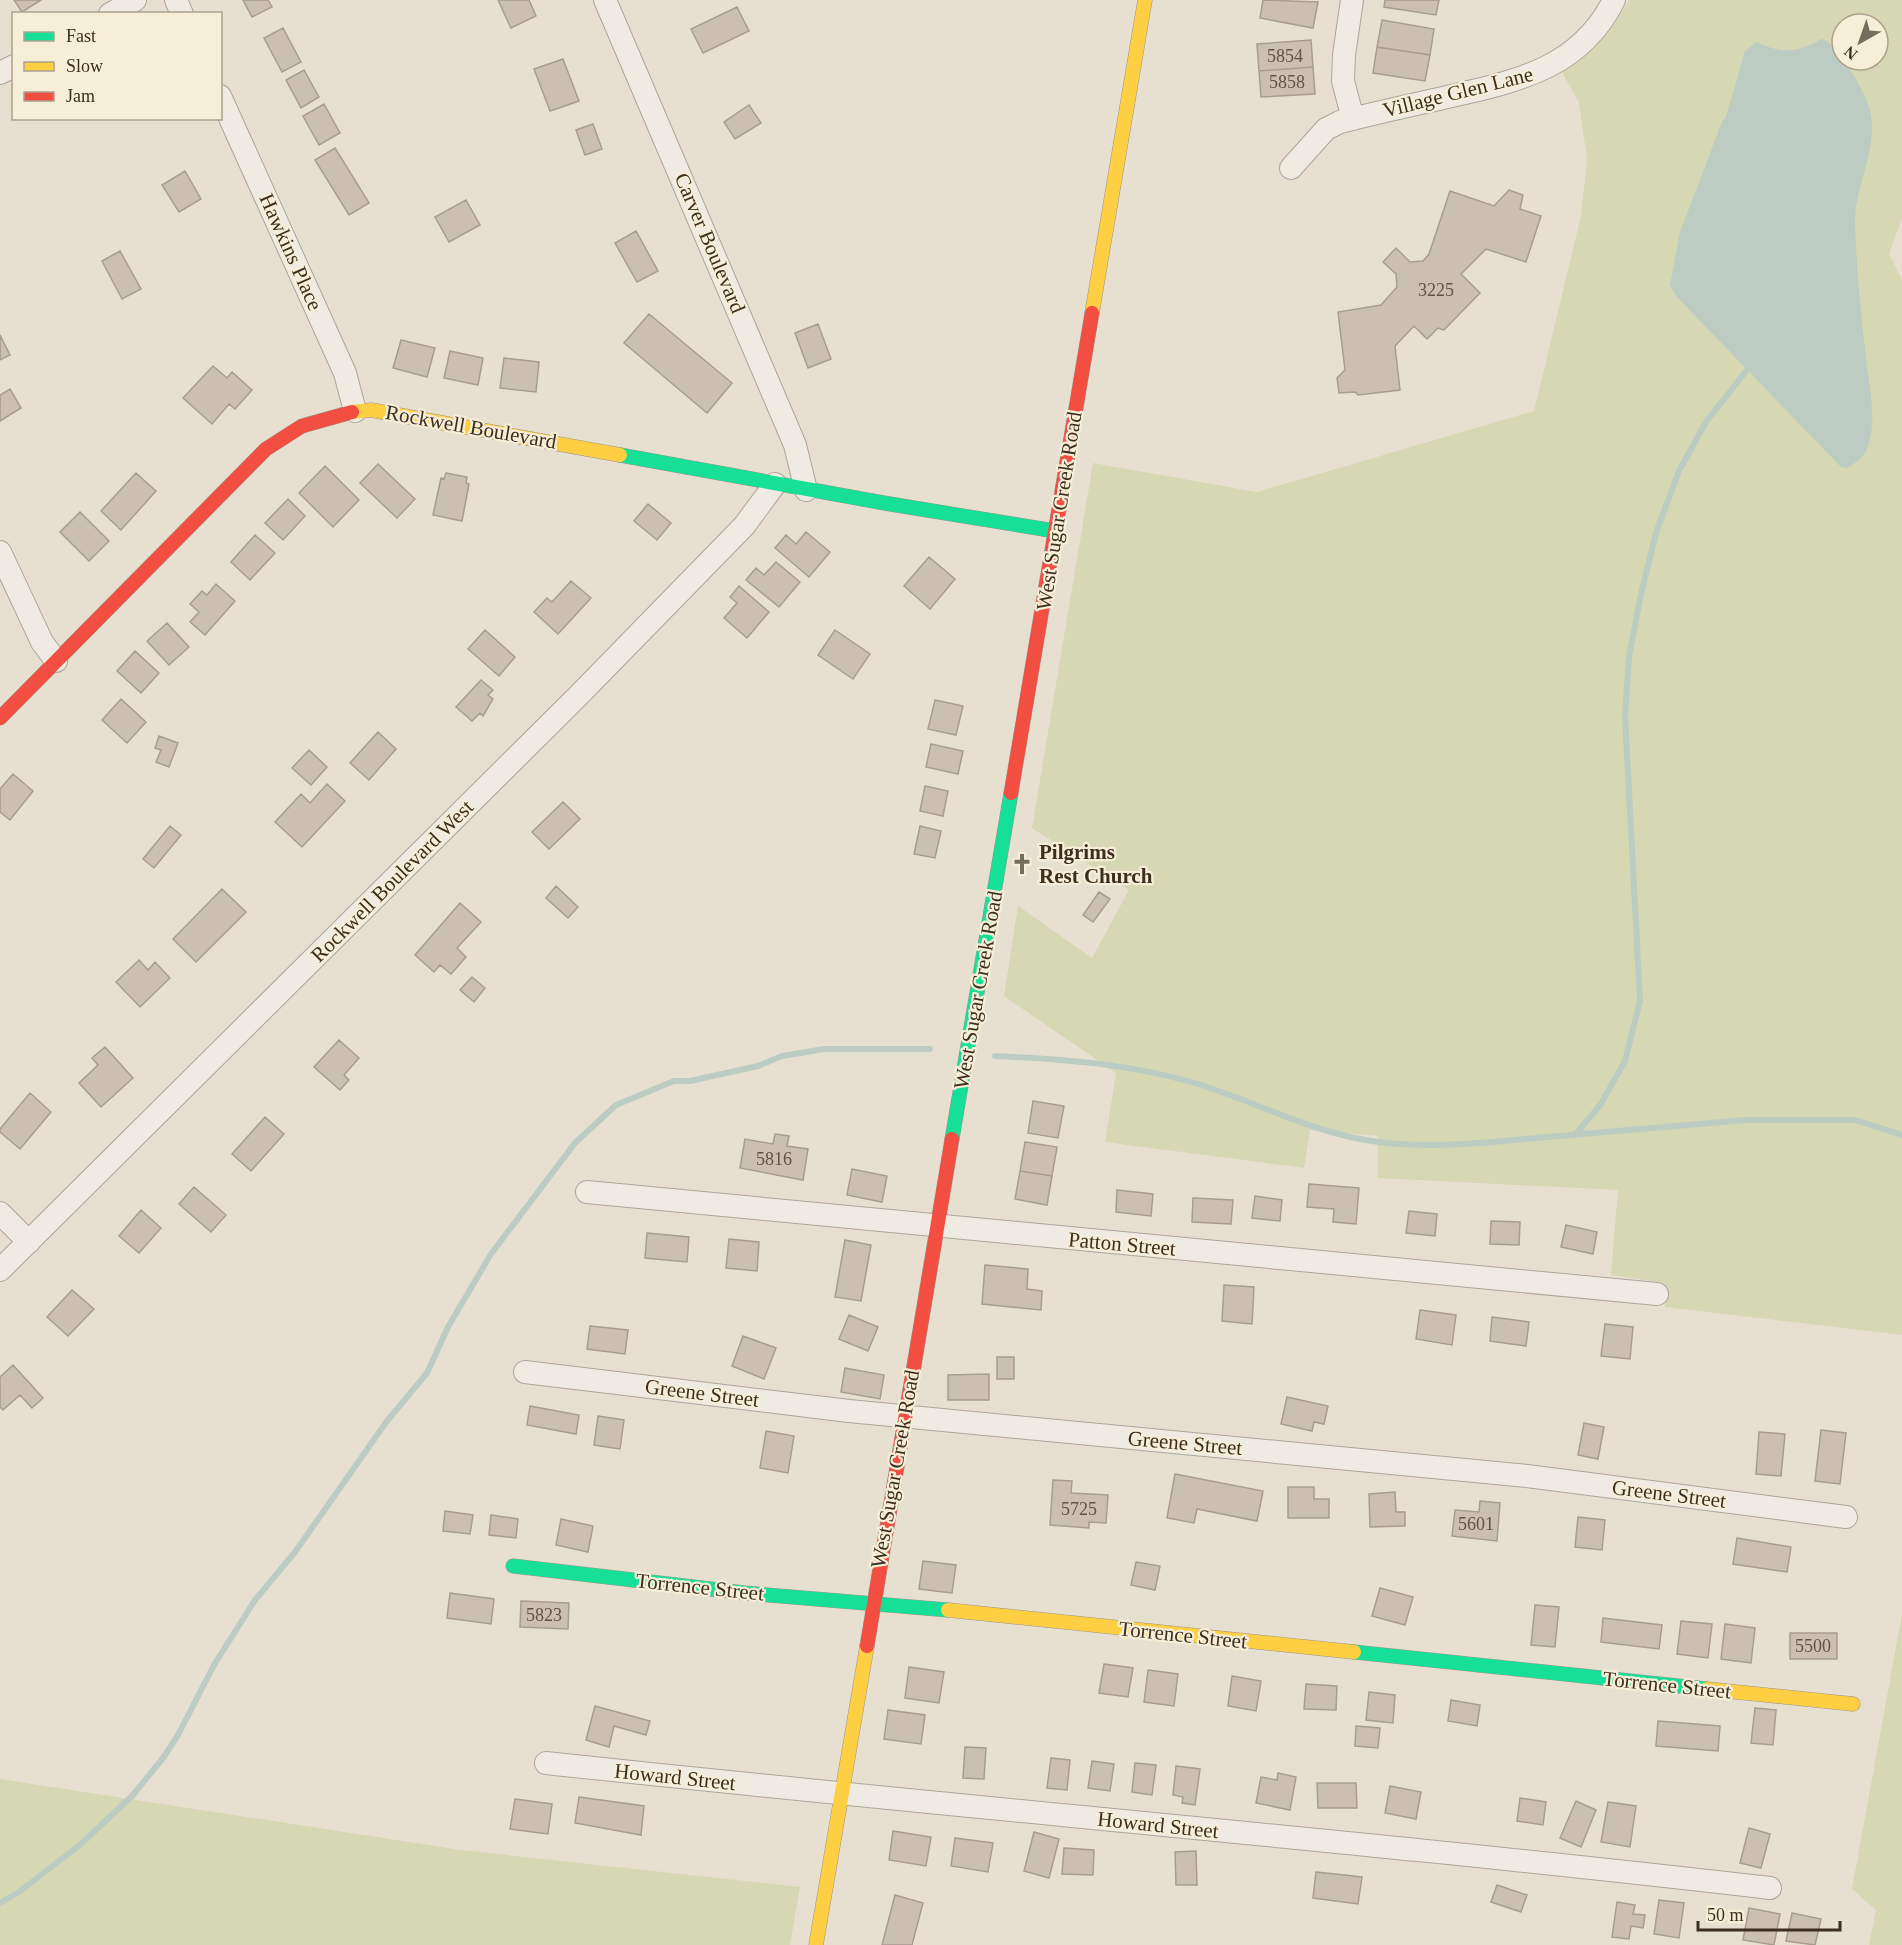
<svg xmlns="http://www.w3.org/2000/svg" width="1902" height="1945" font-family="Georgia,serif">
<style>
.green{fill:#d6d7b3;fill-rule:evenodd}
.water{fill:#bcccc2}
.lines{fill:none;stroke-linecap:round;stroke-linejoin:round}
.stream{stroke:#bcccc2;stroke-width:6}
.building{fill:#cbbfb2;stroke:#a89c90;stroke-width:1.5}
.street-casing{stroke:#ada599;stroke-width:24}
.fast-casing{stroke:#9c958a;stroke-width:15}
.slow-casing{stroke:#9c958a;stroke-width:15}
.jam-casing{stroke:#9c958a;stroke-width:15}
.street{stroke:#efebe3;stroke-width:22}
.fast{stroke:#16e098;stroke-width:14}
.slow{stroke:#ffcf43;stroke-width:14}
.jam{stroke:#f24e42;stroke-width:14}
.labels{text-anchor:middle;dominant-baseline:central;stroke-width:4.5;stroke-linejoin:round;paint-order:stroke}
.number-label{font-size:18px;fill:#605244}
.street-label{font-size:21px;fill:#3d2e20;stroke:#f7eed8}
.poi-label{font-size:21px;font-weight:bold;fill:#3d2e20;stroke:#f7eed8;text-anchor:start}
</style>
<rect width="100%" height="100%" fill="#e7e0d1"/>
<path class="green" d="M1629 0H1902V218L1889 254 1902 279V1335L1665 1307V1283L1611 1275 1618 1190 1378 1178V1136L1310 1130 1304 1168 1105 1142 1116 1073 1004 996 1018 906 1092 958 1129 890 1032 828 1093 463 1257 492 1534 411 1581 216 1587 159 1579 103 1562 72C1590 51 1612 30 1629 0ZM1842 24H1878V60H1842Z
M1902 1614V1945H1869L1876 1910 1852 1889Z
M0 1779 461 1850 800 1887 790 1945H0Z"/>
<path class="water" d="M1821 39C1837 41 1869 97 1871 115 1877 151 1855 186 1855 222 1856 267 1861 314 1866 359 1869 388 1878 421 1867 449 1864 457 1855 463 1848 468L1841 467 1676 296 1670 285 1680 232 1722 122 1726 117 1745 51 1756 42C1780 53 1797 54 1821 39Z"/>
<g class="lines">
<path class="stream" d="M995 1056C1063 1059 1132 1064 1198 1084 1259 1103 1314 1134 1379 1142 1435 1149 1491 1142 1547 1137 1613 1131 1680 1126 1746 1120H1855L1902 1135
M1575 1135 1601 1104 1625 1061 1640 1001 1625 716 1629 657 1641 594 1656 533 1679 471 1706 422 1747 370 1749 364
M0 1903 19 1892 81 1844 132 1796 163 1758 178 1735 214 1665 255 1600 295 1552 387 1421 427 1373 448 1327 491 1254 575 1143 616 1105 674 1081H690L758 1066 782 1056 824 1049H930"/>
</g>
<path class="building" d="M14 0H41L22 12Z
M243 0H268L272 7 252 17Z
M498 0H529L536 16 511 28Z
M1263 0 1318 2 1313 28 1260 18Z
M1385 0H1439L1436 15 1384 7Z
M737 7 749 31 703 53 691 29Z
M1382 20 1434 29 1430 55 1377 47Z
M283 28 301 62 282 72 264 38Z
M1311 40 1313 67 1259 71 1257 44Z
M1377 47 1430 55 1425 81 1373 73Z
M563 59 579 101 550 111 534 69Z
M1313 67 1315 94 1261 97 1259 71Z
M304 70 319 97 301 108 286 80Z
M324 104 340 133 319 145 303 116Z
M749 105 761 123 735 139 724 122Z
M593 124 602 149 585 155 576 130Z
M335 148 369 203 349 215 315 160Z
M185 171 201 199 179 212 162 185Z
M1509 190 1523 195 1520 209 1541 216 1526 262 1486 249 1461 274 1480 293 1444 330 1438 328 1427 339 1414 326 1395 346 1400 390 1358 395 1355 392 1339 393 1337 378 1345 370 1338 312 1381 305 1397 287 1396 274 1383 262 1396 248 1410 262 1423 261 1429 254 1450 191 1494 206Z
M466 200 480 225 449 242 435 217Z
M636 231 658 271 637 282 615 243Z
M120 251 141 289 122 299 102 261Z
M649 314 732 383 707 413 624 343Z
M818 324 831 359 808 368 795 333Z
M0 335 10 355 0 360Z
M401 340 435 348 427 377 393 368Z
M450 351 483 358 478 385 444 378Z
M504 358 539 362 536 392 500 388Z
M213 366 227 378 232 372 252 390 235 409 229 404 212 424 183 398Z
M10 389 21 408 0 421V395Z
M378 464 415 499 397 518 360 483Z
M325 466 359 500 333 527 299 493Z
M136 473 156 491 121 530 101 511Z
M446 473 467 477 466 483 469 484 462 521 433 515 441 478 444 479Z
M288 499 305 516 283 540 265 523Z
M648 504 671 523 657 540 634 521Z
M80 512 109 541 89 561 60 532Z
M806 532 830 552 809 577 775 548 786 535 796 544Z
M255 535 275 553 250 580 231 562Z
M929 557 955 579 930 609 904 586Z
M776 562 800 582 779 607 746 580 756 568 764 575Z
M571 581 591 598 558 634 534 612 547 598 552 602Z
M216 584 235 601 205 635 190 622 199 612 190 604 202 591 207 595Z
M739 586 769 612 747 638 724 618 737 603 730 597Z
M167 623 189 647 169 665 147 641Z
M485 630 515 657 499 676 468 649Z
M835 630 870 654 853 679 818 655Z
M135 651 159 673 141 693 117 671Z
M481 680 493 690 488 695 493 699 483 716 480 713 472 721 456 707Z
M121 699 146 722 127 743 102 720Z
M935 700 963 706 956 735 928 729Z
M378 732 396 749 369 780 350 763Z
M159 736 178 743 169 767 156 762 161 750 155 748Z
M931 744 963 751 958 774 926 767Z
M309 750 327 767 311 785 292 768Z
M13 774 33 791 10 820 0 812V789Z
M327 784 345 801 302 847 275 822 301 794 310 803Z
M925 786 948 791 943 816 920 811Z
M563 802 580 819 549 849 532 832Z
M170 826 181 835 154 868 143 859Z
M920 826 941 831 935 858 914 854Z
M556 886 578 907 568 918 546 898Z
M222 889 246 912 196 962 173 939Z
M1099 892 1110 899 1093 922 1083 915Z
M460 903 481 922 457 948 466 957 451 974 440 965 434 972 415 955Z
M139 960 148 970 155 962 170 978 140 1007 116 982Z
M472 977 485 988 474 1002 460 990Z
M339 1040 359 1058 344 1075 349 1080 340 1090 314 1067Z
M105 1047 133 1078 101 1107 79 1083 98 1065 92 1058Z
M30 1093 51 1112 20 1149 0 1132V1129Z
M1033 1101 1064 1106 1058 1138 1028 1133Z
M265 1117 284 1134 251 1171 232 1154Z
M775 1134 789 1136 787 1146 808 1149 803 1180 740 1168 745 1139 773 1144Z
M1025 1142 1057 1147 1052 1176 1020 1171Z
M852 1169 887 1176 882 1202 847 1195Z
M1020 1171 1052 1176 1047 1205 1015 1199Z
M1309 1184 1359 1188 1356 1224 1333 1222 1334 1209 1307 1207Z
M194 1187 226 1215 211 1232 179 1204Z
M1117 1190 1153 1194 1151 1216 1116 1212Z
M1255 1196 1282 1200 1280 1221 1252 1218Z
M1193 1198 1233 1200 1231 1224 1192 1222Z
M141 1210 161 1228 139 1253 119 1236Z
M1409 1211 1437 1214 1435 1236 1406 1233Z
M1491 1221 1520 1222 1519 1245 1490 1244Z
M1566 1225 1597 1232 1593 1254 1561 1247Z
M647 1233 689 1237 687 1262 645 1258Z
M729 1239 759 1242 757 1271 726 1268Z
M845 1240 871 1245 861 1301 835 1297Z
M985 1265 1028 1269 1027 1289 1042 1291 1041 1310 982 1304Z
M1224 1285 1254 1287 1252 1324 1222 1321Z
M72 1290 94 1309 68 1336 47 1317Z
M1420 1310 1456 1315 1452 1345 1416 1339Z
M849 1315 878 1327 868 1351 839 1339Z
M1492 1317 1529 1322 1526 1346 1490 1341Z
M1605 1324 1633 1327 1630 1359 1601 1356Z
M590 1326 628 1330 625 1354 587 1349Z
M743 1336 776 1348 764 1379 732 1366Z
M997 1357H1014V1379H997Z
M13 1365 43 1398 32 1408 20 1395 3 1410 0 1407V1377Z
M845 1368 884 1375 880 1399 841 1392Z
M989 1374V1400H948V1375Z
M1287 1397 1328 1406 1324 1424 1314 1422 1312 1431 1281 1424Z
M530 1406 579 1415 576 1434 527 1425Z
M598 1416 624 1420 620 1449 594 1445Z
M1584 1423 1604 1427 1598 1459 1578 1455Z
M1821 1430 1846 1433 1840 1484 1815 1481Z
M766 1431 794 1436 788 1473 760 1468Z
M1759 1432 1785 1434 1781 1476 1756 1474Z
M1175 1474 1263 1491 1257 1521 1197 1509 1194 1523 1167 1518Z
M1053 1480 1072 1481 1071 1493 1108 1495 1106 1523 1089 1522V1528L1050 1525Z
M1288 1487H1314V1499H1329V1518H1288Z
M1395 1492 1396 1512H1405V1526L1370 1527 1369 1494Z
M1480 1501 1500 1503 1497 1541 1452 1536 1455 1510 1479 1512Z
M445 1511 473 1515 470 1534 443 1531Z
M491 1515 518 1519 516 1538 489 1535Z
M1578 1517 1605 1520 1602 1550 1575 1547Z
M561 1519 593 1526 588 1552 556 1545Z
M1737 1538 1791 1547 1787 1572 1733 1564Z
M923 1561 956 1565 952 1593 919 1589Z
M1136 1562 1160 1566 1155 1590 1131 1585Z
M1380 1588 1413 1597 1405 1625 1372 1616Z
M450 1593 494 1599 491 1624 447 1618Z
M521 1601 569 1603 568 1629 520 1627Z
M1535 1605 1559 1607 1555 1647 1531 1645Z
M1603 1618 1662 1625 1659 1649 1601 1642Z
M1681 1621 1712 1624 1708 1658 1677 1654Z
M1725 1624 1755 1628 1751 1663 1721 1659Z
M1790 1633H1837V1659H1790Z
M1104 1664 1133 1668 1128 1697 1099 1693Z
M909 1667 944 1672 939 1703 905 1698Z
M1148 1670 1178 1674 1174 1706 1144 1702Z
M1232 1676 1261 1681 1256 1711 1228 1706Z
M1306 1684 1337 1686 1336 1710 1304 1709Z
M1369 1692 1395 1695 1393 1723 1366 1720Z
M1451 1700 1480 1705 1477 1726 1448 1721Z
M595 1706 650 1721 646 1735 614 1726 609 1747 586 1740Z
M1755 1708 1776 1710 1773 1745 1751 1743Z
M888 1710 925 1715 921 1744 884 1739Z
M1658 1721 1720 1726 1718 1751 1656 1746Z
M1356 1726 1380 1728 1378 1748 1355 1746Z
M965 1747 986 1748 984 1779 963 1778Z
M1051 1758 1070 1760 1067 1790 1047 1788Z
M1092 1761 1114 1764 1110 1791 1088 1788Z
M1135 1763 1156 1765 1152 1795 1132 1792Z
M1176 1766 1200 1769 1195 1805 1182 1803 1183 1797 1173 1795Z
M1278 1773 1296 1777 1290 1810 1256 1803 1261 1777 1277 1780Z
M1317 1783H1356L1357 1808H1318Z
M1390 1786 1421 1792 1416 1819 1385 1813Z
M579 1797 644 1806 641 1835 575 1823Z
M1520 1798 1546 1802 1543 1825 1517 1821Z
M515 1799 552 1804 548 1834 510 1829Z
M1576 1801 1596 1810 1581 1847 1560 1838Z
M1608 1802 1636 1806 1630 1847 1601 1842Z
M1749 1828 1770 1834 1761 1868 1740 1863Z
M893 1831 931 1837 926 1866 889 1860Z
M1034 1832 1059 1839 1049 1878 1024 1871Z
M955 1838 993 1843 988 1872 951 1866Z
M1064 1848 1094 1850 1093 1875 1062 1874Z
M1196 1851 1197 1885H1176L1175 1852Z
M1316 1872 1362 1877 1358 1904 1313 1898Z
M1497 1885 1527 1895 1521 1912 1491 1902Z
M895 1895 923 1903 912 1945H882Z
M1659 1900 1684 1903 1679 1938 1654 1934Z
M1617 1902 1635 1905 1633 1914 1645 1915 1643 1928 1631 1926 1629 1939 1612 1937Z
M1749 1908 1780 1914 1774 1945 1743 1940Z
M1792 1913 1821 1919 1815 1945 1786 1941Z"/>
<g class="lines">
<defs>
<path id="street" d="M176 0 182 14
M605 0 795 445 806 490
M1352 0 1344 55 1343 81 1353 119
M110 14 135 0
M0 73 14 66
M220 96 345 373 355 411
M1291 168 1326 129 1340 122C1378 112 1417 104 1456 95 1522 80 1581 66 1614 0
M0 552 42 642 56 661
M587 1192 1657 1294
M0 1213 29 1242
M0 1270 578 696 744 526 775 484
M525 1372 849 1411 1527 1476 1846 1517
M546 1763C954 1807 1363 1841 1770 1888"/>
<path id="fast" d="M620 455 884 503 1055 531
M952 1139 1011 793
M513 1566 745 1593 948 1610
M1354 1652 1707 1689"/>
<path id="slow" d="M1092 313 1145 0
M352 412 371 410 620 455
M948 1610 1354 1652
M1707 1689 1853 1704
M816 1945 867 1646"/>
<path id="jam" d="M0 718 266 449 302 426 352 412
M1011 793 1092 313
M867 1646 952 1139"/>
</defs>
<use href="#street" class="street-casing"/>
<use href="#fast" class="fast-casing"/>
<use href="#slow" class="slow-casing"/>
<use href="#jam" class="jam-casing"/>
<use href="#street" class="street"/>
<use href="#fast" class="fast"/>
<use href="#slow" class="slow"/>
<use href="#jam" class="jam"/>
</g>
<defs>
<symbol id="church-bare" viewBox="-9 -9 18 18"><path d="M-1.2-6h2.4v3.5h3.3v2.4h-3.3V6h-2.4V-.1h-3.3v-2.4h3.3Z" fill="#786c5e" stroke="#f7eed8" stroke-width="2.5" paint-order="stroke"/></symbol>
</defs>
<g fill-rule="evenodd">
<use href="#church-bare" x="1007" y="849" width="30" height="30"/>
</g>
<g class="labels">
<g class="number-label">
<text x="1285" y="56">5854</text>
<text x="1287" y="82">5858</text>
<text x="1436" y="290">3225</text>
<text x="774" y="1159">5816</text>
<text x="1079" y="1509">5725</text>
<text x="1476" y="1524">5601</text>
<text x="544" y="1615">5823</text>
<text x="1813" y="1646">5500</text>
</g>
<g class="street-label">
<text transform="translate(1458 92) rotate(-14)">Village Glen Lane</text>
<text transform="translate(710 243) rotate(67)">Carver Boulevard</text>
<text transform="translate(291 252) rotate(66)">Hawkins Place</text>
<text transform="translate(471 427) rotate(10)">Rockwell Boulevard</text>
<text transform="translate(1059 511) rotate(-81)">West Sugar Creek Road</text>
<text transform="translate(392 881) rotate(-45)">Rockwell Boulevard West</text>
<text transform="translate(978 990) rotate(-80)">West Sugar Creek Road</text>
<text transform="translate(1122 1244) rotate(5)">Patton Street</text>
<text transform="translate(702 1393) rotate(7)">Greene Street</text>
<text transform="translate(1185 1443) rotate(5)">Greene Street</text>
<text transform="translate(895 1469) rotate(-80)">West Sugar Creek Road</text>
<text transform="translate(1669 1494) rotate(7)">Greene Street</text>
<text transform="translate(700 1587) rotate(6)">Torrence Street</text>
<text transform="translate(1183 1635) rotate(6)">Torrence Street</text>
<text transform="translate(1667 1685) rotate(6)">Torrence Street</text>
<text transform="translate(675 1777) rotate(6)">Howard Street</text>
<text transform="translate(1158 1825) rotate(6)">Howard Street</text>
</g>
<g class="poi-label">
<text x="1039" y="852">Pilgrims<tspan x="1039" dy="24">Rest Church</tspan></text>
</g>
</g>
<rect x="12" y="12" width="210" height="108" fill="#f7eed8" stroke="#ada18e" stroke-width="1.5"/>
<rect x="24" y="32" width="30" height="9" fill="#16e098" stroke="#ada18e" stroke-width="1.5"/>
<text x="66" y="42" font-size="18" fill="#3d2e20">Fast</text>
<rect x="24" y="62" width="30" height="9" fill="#ffcf43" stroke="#ada18e" stroke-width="1.5"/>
<text x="66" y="72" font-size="18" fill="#3d2e20">Slow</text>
<rect x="24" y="92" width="30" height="9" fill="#f24e42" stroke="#ada18e" stroke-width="1.5"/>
<text x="66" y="102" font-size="18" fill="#3d2e20">Jam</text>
<g transform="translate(1860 42) rotate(220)"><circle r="28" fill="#f7eed8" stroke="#ada18e" stroke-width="1.5"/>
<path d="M0-4.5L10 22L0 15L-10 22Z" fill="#786c5e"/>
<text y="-9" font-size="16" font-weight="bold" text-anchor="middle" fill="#3d2e20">N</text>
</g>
<path d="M1698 1921v9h142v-9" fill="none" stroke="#3d2e20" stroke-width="3"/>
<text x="1707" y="1921" font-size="18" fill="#3d2e20" stroke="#f7eed8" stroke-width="4.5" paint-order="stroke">50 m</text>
</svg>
